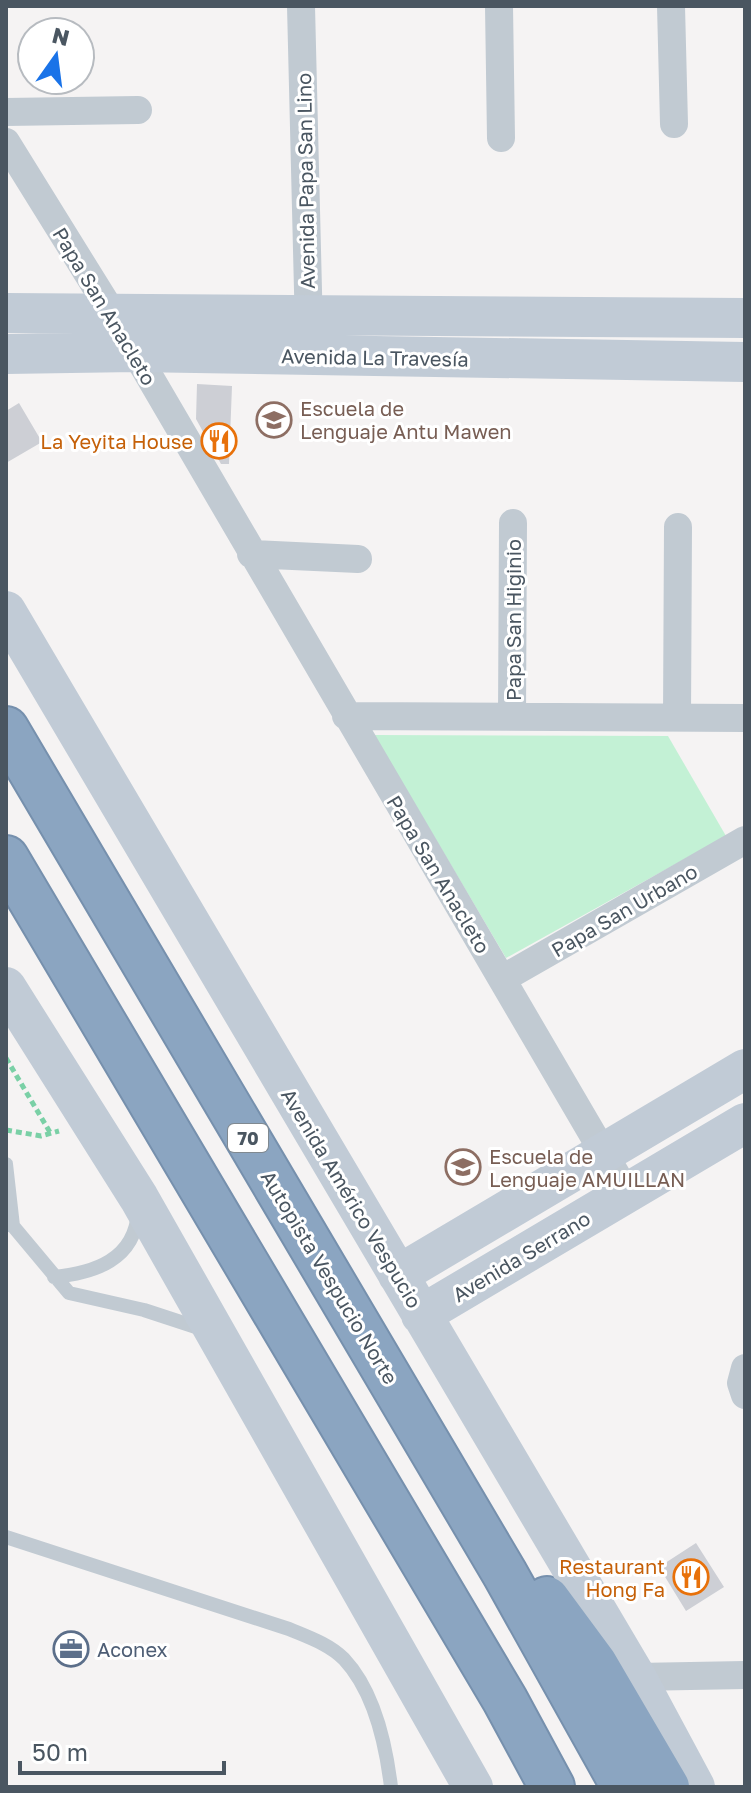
<svg xmlns="http://www.w3.org/2000/svg" width="751" height="1793" font-family="'Golos Text',sans-serif">
<style>
.green{fill:#c3f1d5}
.building{fill:#cdcfd5}
.lines{fill:none;stroke-linecap:round;stroke-linejoin:round}
.highway-casing{stroke:#7690ad;stroke-width:48}
.path{stroke:#7ad0a6;stroke-width:5;stroke-dasharray:6 4;stroke-linecap:butt}
.lane{stroke:#c1cad2;stroke-width:14}
.street{stroke:#c1cad2;stroke-width:28}
.secondary{stroke:#c1cbd6;stroke-width:40}
.highway{stroke:#8ba5c1;stroke-width:44}
.labels{text-anchor:middle;dominant-baseline:central;stroke-width:6;stroke-linejoin:round;paint-order:stroke}
.shield{fill:#fff;stroke:#808990;stroke-width:2}
.shield-label{font-size:18px;font-weight:bold;fill:#4a5661}
.street-label{font-size:20px;fill:#4a5661;stroke:#fff}
.education-label{font-size:20px;fill:#785e54;stroke:#fff;text-anchor:start}
.food-label{font-size:20px;fill:#c56008;stroke:#fff;text-anchor:end}
.service-label{font-size:20px;fill:#4e5e75;stroke:#fff;text-anchor:start}
</style>
<rect width="100%" height="100%" fill="#f5f3f3"/>
<path class="green" d="M374 735 668 736 726 836 506 958Z"/>
<path class="building" d="M197 384 232 386 229 464H221L196 419Z
M19 403 42 442 6 463V411Z
M696 1543 724 1587 686 1611 659 1567Z"/>
<g class="lines">
<defs>
<path id="highway" d="M6 729 505 1574 624 1787
M6 858 505 1700 552 1787
M547 1599 595 1664 667 1787"/>
</defs>
<use href="#highway" class="highway-casing"/>
<path class="path" d="M6 1058 51 1134
M6 1130 41 1136 59 1131"/>
<path class="lane" d="M6 1164 13 1226
M6 1224 13 1226 69 1293 144 1310 205 1330
M54 1277C94 1273 135 1260 138 1212
M6 1537 289 1629C308 1637 329 1644 344 1659 374 1691 386 1745 391 1787"/>
<path class="street" d="M301 6 309 331
M499 6 501 138
M671 6 674 124
M6 112 138 110
M6 142 114 316 627 1193
M251 554 358 559
M346 716 745 718
M512 716 513 523
M677 717 678 527
M502 979 745 840
M745 1368 741 1383 745 1395
M636 1677 745 1675"/>
<path class="secondary" d="M6 313 745 318
M6 354 135 352 745 362
M6 611 636 1677 695 1787
M6 987 139 1198 473 1787
M398 1275 745 1069
M421 1315 745 1123"/>
<use href="#highway" class="highway"/>
</g>
<defs>
<symbol id="school-ring" viewBox="-11 -11 22 22"><circle r="9.5" fill="#fff" stroke="#8d6e63" stroke-width="1.5"/><path d="M0-5L7-2L0 1L-7-2ZM-4 1L0 2.5L4 1V4Q0 6-4 4Z" fill="#8d6e63"/></symbol>
<symbol id="restaurant-ring" viewBox="-11 -11 22 22"><circle r="9.5" fill="#fff" stroke="#e8710a" stroke-width="1.5"/><path d="M-5-6h1v4h1v-4h1v4h1v-4h1v5L-1.5 .5V6h-2V.5L-5-1ZM5-6V6H3V1.5H1.5Q1.5-4 5-6Z" fill="#e8710a"/></symbol>
<symbol id="office-ring" viewBox="-11 -11 22 22"><circle r="9.5" fill="#fff" stroke="#5c6f8a" stroke-width="1.5"/><path d="M-6-3h4V-5.5h4V-3h4V5H-6ZM-1-4.5V-3h2v-1.5ZM-6 0V1H6V0Z" fill="#5c6f8a"/></symbol>
</defs>
<g fill-rule="evenodd">
<use href="#school-ring" x="254" y="400" width="40" height="40"/>
<use href="#restaurant-ring" x="199" y="421" width="40" height="40"/>
<use href="#school-ring" x="443" y="1147" width="40" height="40"/>
<use href="#restaurant-ring" x="671" y="1557" width="40" height="40"/>
<use href="#office-ring" x="51" y="1629" width="40" height="40"/>
</g>
<g class="labels">
<rect class="shield" x="228" y="1124" width="40" height="28" rx="6"/>
<g class="shield-label">
<text x="248" y="1138">70</text>
</g>
<g class="street-label">
<text transform="translate(305 181) rotate(-91)">Avenida Papa San Lino</text>
<text transform="translate(105 306) rotate(59)">Papa San Anacleto</text>
<text transform="translate(375 357) rotate(1)">Avenida La Travesía</text>
<text transform="translate(513 620) rotate(-90)">Papa San Higinio</text>
<text transform="translate(439 874) rotate(59)">Papa San Anacleto</text>
<text transform="translate(624 910) rotate(-30)">Papa San Urbano</text>
<text transform="translate(352 1198) rotate(59)">Avenida Américo Vespucio</text>
<text transform="translate(521 1256) rotate(-31)">Avenida Serrano</text>
<text transform="translate(330 1277) rotate(59)">Autopista Vespucio Norte</text>
</g>
<g class="education-label">
<text x="300" y="408">Escuela de<tspan x="300" dy="23">Lenguaje Antu Mawen</tspan></text>
<text x="489" y="1156">Escuela de<tspan x="489" dy="23">Lenguaje AMUILLAN</tspan></text>
</g>
<g class="food-label">
<text x="193" y="441">La Yeyita House</text>
<text x="665" y="1566">Restaurant<tspan x="665" dy="23">Hong Fa</tspan></text>
</g>
<g class="service-label">
<text x="97" y="1649">Aconex</text>
</g>
</g>
<rect width="751" height="1793" fill="none" stroke="#4a5661" stroke-width="16"/>
<g transform="translate(56 56) rotate(14)"><circle r="38" fill="#ffffff" stroke="#b7bbc0" stroke-width="2"/>
<path d="M0-6L14 30L0 20L-14 30Z" fill="#1a73e8"/>
<text y="-12" font-size="22" font-weight="bold" text-anchor="middle" fill="#4a5661">N</text>
</g>
<path d="M20 1761v12h204v-12" fill="none" stroke="#4a5661" stroke-width="4"/>
<text x="32" y="1761" font-size="24" fill="#4a5661" stroke="#ffffff" stroke-width="6" paint-order="stroke">50 m</text>
</svg>
